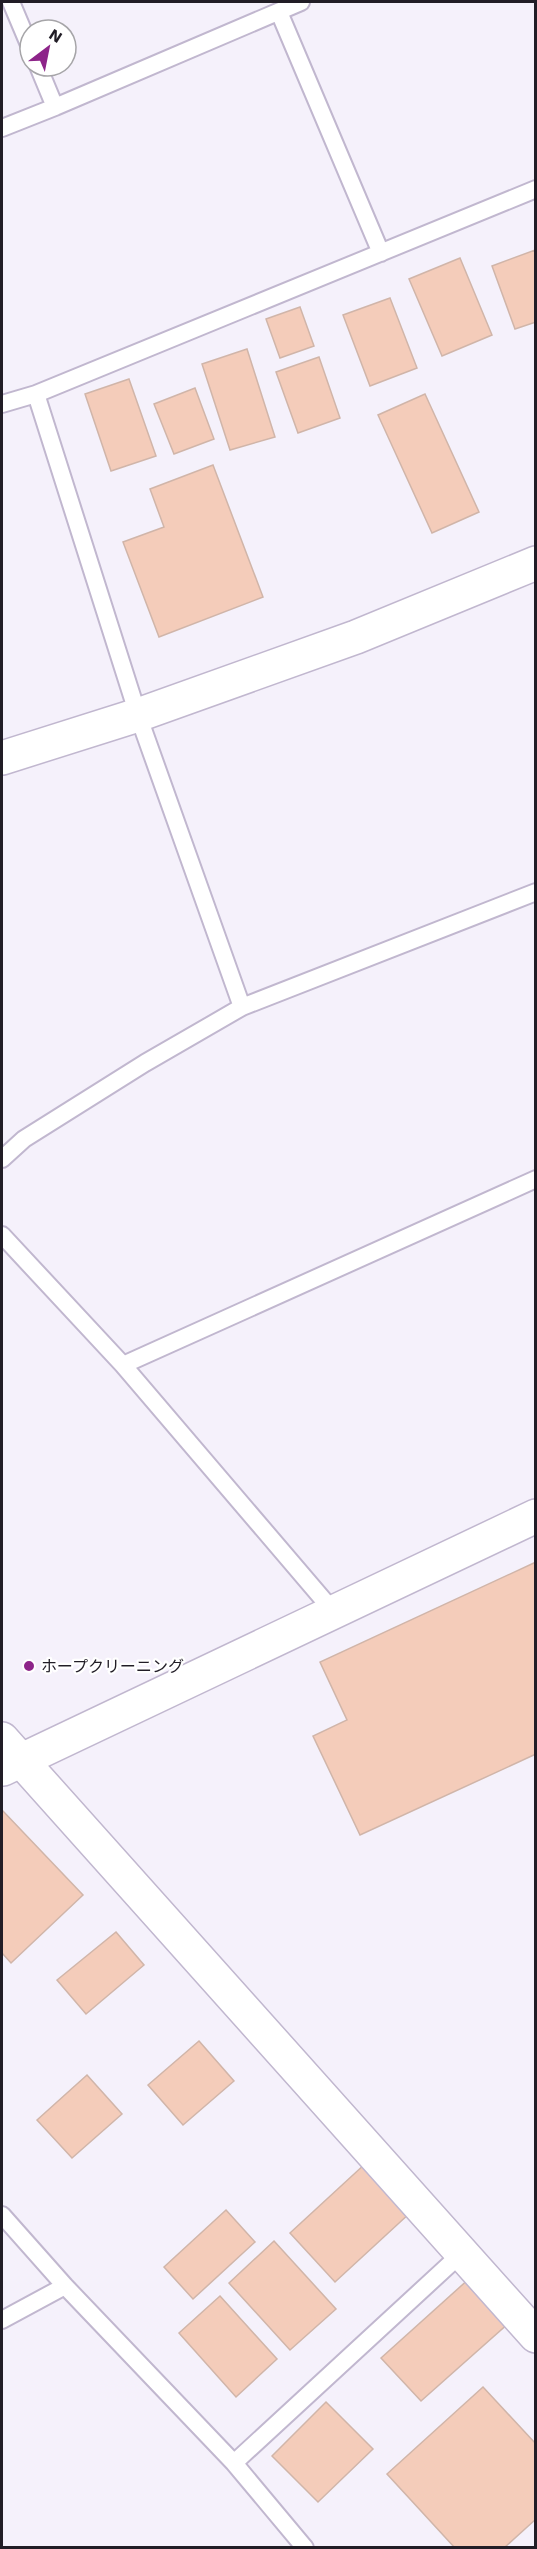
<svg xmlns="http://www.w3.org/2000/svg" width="537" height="2549" font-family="'Work Sans','Noto Sans JP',sans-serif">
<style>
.building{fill:#f4ccba;stroke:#d0b5a9;stroke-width:1.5}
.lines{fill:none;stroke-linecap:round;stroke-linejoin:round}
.lane-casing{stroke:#c1b7cf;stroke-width:20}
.street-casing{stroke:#c1b7cf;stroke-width:36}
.secondary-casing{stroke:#c1b7cf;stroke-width:36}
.lane{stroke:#fff;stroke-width:16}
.street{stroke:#fff;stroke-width:33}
.secondary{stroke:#fff;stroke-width:33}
.poi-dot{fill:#8d2489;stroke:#fff;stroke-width:2}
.labels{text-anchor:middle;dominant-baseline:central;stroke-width:4.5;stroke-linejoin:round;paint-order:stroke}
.poi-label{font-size:16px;fill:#211d26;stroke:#fff;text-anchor:start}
</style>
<rect width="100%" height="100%" fill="#f5f1fb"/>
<path class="building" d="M535 250 536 322 515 329 492 266Z
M460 258 492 335 442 356 409 279Z
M390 298 417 368 370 386 343 315Z
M300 307 314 346 280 358 266 319Z
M247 349 275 437 230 450 202 364Z
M319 357 340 418 298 433 276 372Z
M129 379 156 456 111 471 85 394Z
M195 388 214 439 174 454 154 404Z
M425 394 479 512 432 533 378 415Z
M213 465 263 597 159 637 123 542 164 527 150 489Z
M536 1562V1754L360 1835 313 1736 347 1720 320 1662Z
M2 1810 83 1895 11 1963 2 1953Z
M116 1932 144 1965 86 2014 57 1980Z
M199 2041 234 2081 183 2125 148 2085Z
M87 2075 122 2114 72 2158 37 2120Z
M366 2163 411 2212 335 2282 290 2233Z
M226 2210 255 2242 193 2299 164 2267Z
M274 2241 336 2309 290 2350 229 2283Z
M471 2277 511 2321 421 2401 381 2358Z
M220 2296 277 2359 236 2397 179 2333Z
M483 2387 536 2444V2519L504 2548H455L387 2474Z
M326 2402 373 2449 318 2502 272 2456Z"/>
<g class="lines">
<defs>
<path id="lane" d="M11 2 30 47
M279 12 381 253
M38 66 55 107
M2 128 55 107 301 2
M36 394 138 715 242 1007
M2 404 36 394 536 189
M2 1159 24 1139 145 1063 242 1007 536 892
M2 1235 123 1365 333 1611
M123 1365 536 1179
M2 2215 65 2286 234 2463 305 2548
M2 2320 65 2286
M234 2463 463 2252"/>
<path id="street" d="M2 1739 536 2336
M3 1769 536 1516"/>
<path id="secondary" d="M2 758 138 715 356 637 536 563"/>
</defs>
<use href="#lane" class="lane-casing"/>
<use href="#street" class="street-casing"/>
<use href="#secondary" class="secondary-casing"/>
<use href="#lane" class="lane"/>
<use href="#street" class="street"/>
<use href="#secondary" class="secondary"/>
</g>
<circle class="poi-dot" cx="29" cy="1666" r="6"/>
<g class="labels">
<g class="poi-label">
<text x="41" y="1666">ホープクリーニング</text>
</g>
</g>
<rect width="537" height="2549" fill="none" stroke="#211d26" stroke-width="6"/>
<g transform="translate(48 48) rotate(32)"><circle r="28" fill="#ffffff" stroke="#a6a5a8" stroke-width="1.5"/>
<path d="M0-4.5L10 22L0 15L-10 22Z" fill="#8d2489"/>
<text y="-9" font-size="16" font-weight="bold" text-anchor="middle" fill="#211d26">N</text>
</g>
</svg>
